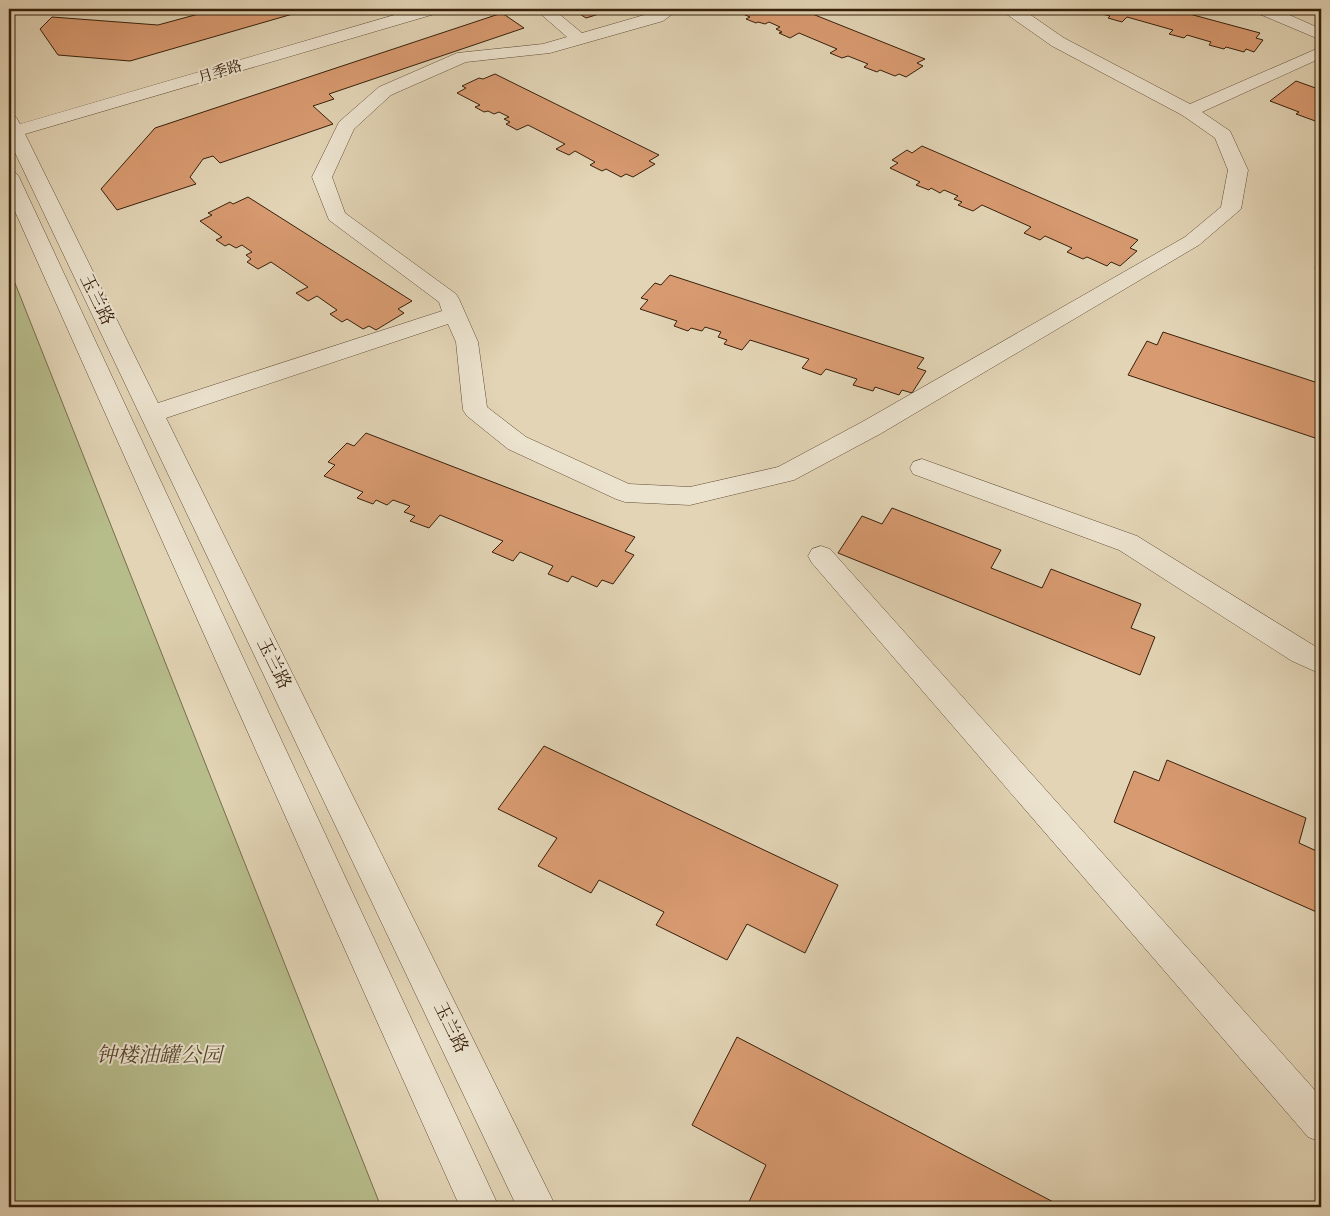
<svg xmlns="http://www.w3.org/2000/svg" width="1330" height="1216" font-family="'IM FELL English','Noto Serif SC',serif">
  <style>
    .green { fill: #b7bc8b; stroke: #776e4b }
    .building { fill: #d89a70; stroke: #37200b }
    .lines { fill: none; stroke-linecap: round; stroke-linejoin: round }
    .minor-casing { stroke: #624d36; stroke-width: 1 }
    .minor { fill: #ece3cf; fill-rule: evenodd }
    .labels { text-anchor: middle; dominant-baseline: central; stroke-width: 4; stroke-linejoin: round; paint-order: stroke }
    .far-street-label { font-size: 15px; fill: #37200b; stroke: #ece3cf }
    .street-label { font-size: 18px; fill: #37200b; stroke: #ece3cf }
    .near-park-label { font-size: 21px; font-style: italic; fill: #57472b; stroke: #ece3cf }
  </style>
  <rect width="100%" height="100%" fill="#e2d4b5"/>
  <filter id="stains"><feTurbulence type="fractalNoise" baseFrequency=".004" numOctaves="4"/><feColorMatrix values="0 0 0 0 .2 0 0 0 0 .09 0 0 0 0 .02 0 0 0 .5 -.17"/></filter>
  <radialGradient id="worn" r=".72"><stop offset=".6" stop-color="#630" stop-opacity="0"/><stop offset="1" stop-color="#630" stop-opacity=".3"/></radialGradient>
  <path class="green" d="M9 268 381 1207H9Z"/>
  <path class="building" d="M217 9H310L130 61 58 55 40 29 52 17 158 25Z
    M572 9H615L586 18Z
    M731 9H800L925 59 917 63 923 66 906 77 899 74 895 76 880 70 877 72 864 67 868 64 848 56 842 58 830 53 837 49 799 33 790 38 779 33 782 32 776 29 780 27 769 22 765 24 758 22 756 23 746 19 750 17Z
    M1093 9H1171L1260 33 1256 38 1263 40 1254 52 1246 49 1244 52 1226 47 1224 49 1209 45 1211 42 1187 35 1184 38 1169 34 1173 30 1127 17 1122 22 1108 18 1110 16 1102 14 1105 12Z
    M502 13 524 28 329 94 334 99 313 106 333 124 220 163 213 156 203 159 190 177 196 184 117 210 101 189 155 128Z
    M495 74 659 155 649 161 655 164 633 177 626 174 621 177 606 169 602 171 590 165 595 162 575 151 569 155 556 149 565 144 528 125 517 130 506 124 510 122 504 119 509 117 499 112 494 114 488 111 484 112 475 107 480 105 457 93 466 88 462 86 479 78 483 79Z
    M1296 81 1321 90V120L1318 122 1296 114 1299 112 1270 101Z
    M922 146 1138 240 1130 248 1137 251 1120 266 1111 262 1107 266 1087 257 1083 259 1067 252 1072 248 1045 236 1040 240 1024 233 1031 227 982 205 973 211 958 205 962 202 954 199 958 196 944 190 940 193 931 188 929 190 916 185 920 182 890 168 898 163 892 160 907 150 912 153Z
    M248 197 412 301 398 309 404 313 376 330 369 326 363 329 347 319 342 322 330 314 337 310 317 296 308 301 296 293 308 287 271 262 258 269 247 262 251 259 246 255 252 252 242 245 236 248 229 244 225 246 216 240 222 237 200 221 212 215 208 213 230 202 233 204Z
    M1321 253V270L1315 268Z
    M670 275 924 358 917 368 926 371 912 393 902 390 899 395 875 387 873 391 853 385 857 379 826 369 821 375 802 368 809 359 750 340 742 350 724 344 727 340 718 337 721 332 705 327 702 331 691 328 688 331 674 326 677 321 640 309 648 300 641 298 655 283 661 285Z
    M1163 332 1321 384V440L1128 375 1147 341 1157 345Z
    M366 433 635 537 625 551 634 555 613 584 602 580 597 587 572 576 568 582 548 574 553 566 520 552 513 561 492 552 503 541 440 515 429 528 410 521 415 516 404 512 410 506 393 500 387 505 376 500 373 504 357 498 363 492 324 476 335 465 328 462 347 443 354 446Z
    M892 508 1001 550 991 568 1042 588 1051 569 1141 604 1131 628 1155 637 1140 675 838 553 862 516 882 524Z
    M544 746 838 885 805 953 747 924 727 960 656 925 664 912 599 880 591 893 538 866 557 838 498 809Z
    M1167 760 1306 818 1299 843 1321 853V914L1114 822 1134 771 1159 781Z
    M737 1037 1063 1207H753L748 1204 766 1165 692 1125Z"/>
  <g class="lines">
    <g class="minor-casing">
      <path id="minor" d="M415 9H440L438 13 25 134 158 403 442 311 439 302 329 220 312 177 339 122 379 87 457 53 543 44 567 37 535 9H553L582 33 651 13 659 9H679L663 21 550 53 466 62 391 95 354 129 332 177 345 213 456 294 459 299 478 342 487 407 526 437 629 484 690 487 778 467 862 422 1185 237 1221 207 1228 170 1215 138 1182 115 1052 46 1005 13 1003 9H1022L1064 38 1190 104 1321 47V58L1202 112 1230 131 1248 170 1241 209 1199 245 880 434 794 480 690 505 625 502 616 499 508 449 467 416 463 410 456 342 448 324 166 418 556 1207H517L9 140V115L16 117 20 124Z
        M1255 9H1276L1321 29V40L1257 13Z
        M9 171 16 173 19 177 499 1207H460L9 198Z
        M922 459 1137 536 1321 650V674L1292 661 1119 550 913 474 910 468 913 462Z
        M821 546 830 549 1321 1097V1142L1308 1137 812 563 808 556 812 549Z"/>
    </g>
    <use href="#minor" class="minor"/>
  </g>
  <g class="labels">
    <g class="far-street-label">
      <text transform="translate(220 72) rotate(-17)">月季路</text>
    </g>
    <g class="street-label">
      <text transform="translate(96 300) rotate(64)">玉兰路</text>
      <text transform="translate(273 664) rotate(64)">玉兰路</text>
      <text transform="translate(450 1028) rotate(64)">玉兰路</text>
    </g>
    <g class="near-park-label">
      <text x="159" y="1056">钟楼油罐公园</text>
    </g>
  </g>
  <rect width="1330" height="1216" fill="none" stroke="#e2d4b5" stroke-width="30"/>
  <rect x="10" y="10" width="1310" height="1196" fill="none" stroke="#37200b" stroke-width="2.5"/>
  <rect x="15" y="15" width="1300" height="1186" fill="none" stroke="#37200b"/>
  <rect width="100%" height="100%" filter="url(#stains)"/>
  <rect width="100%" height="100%" fill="url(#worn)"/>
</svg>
